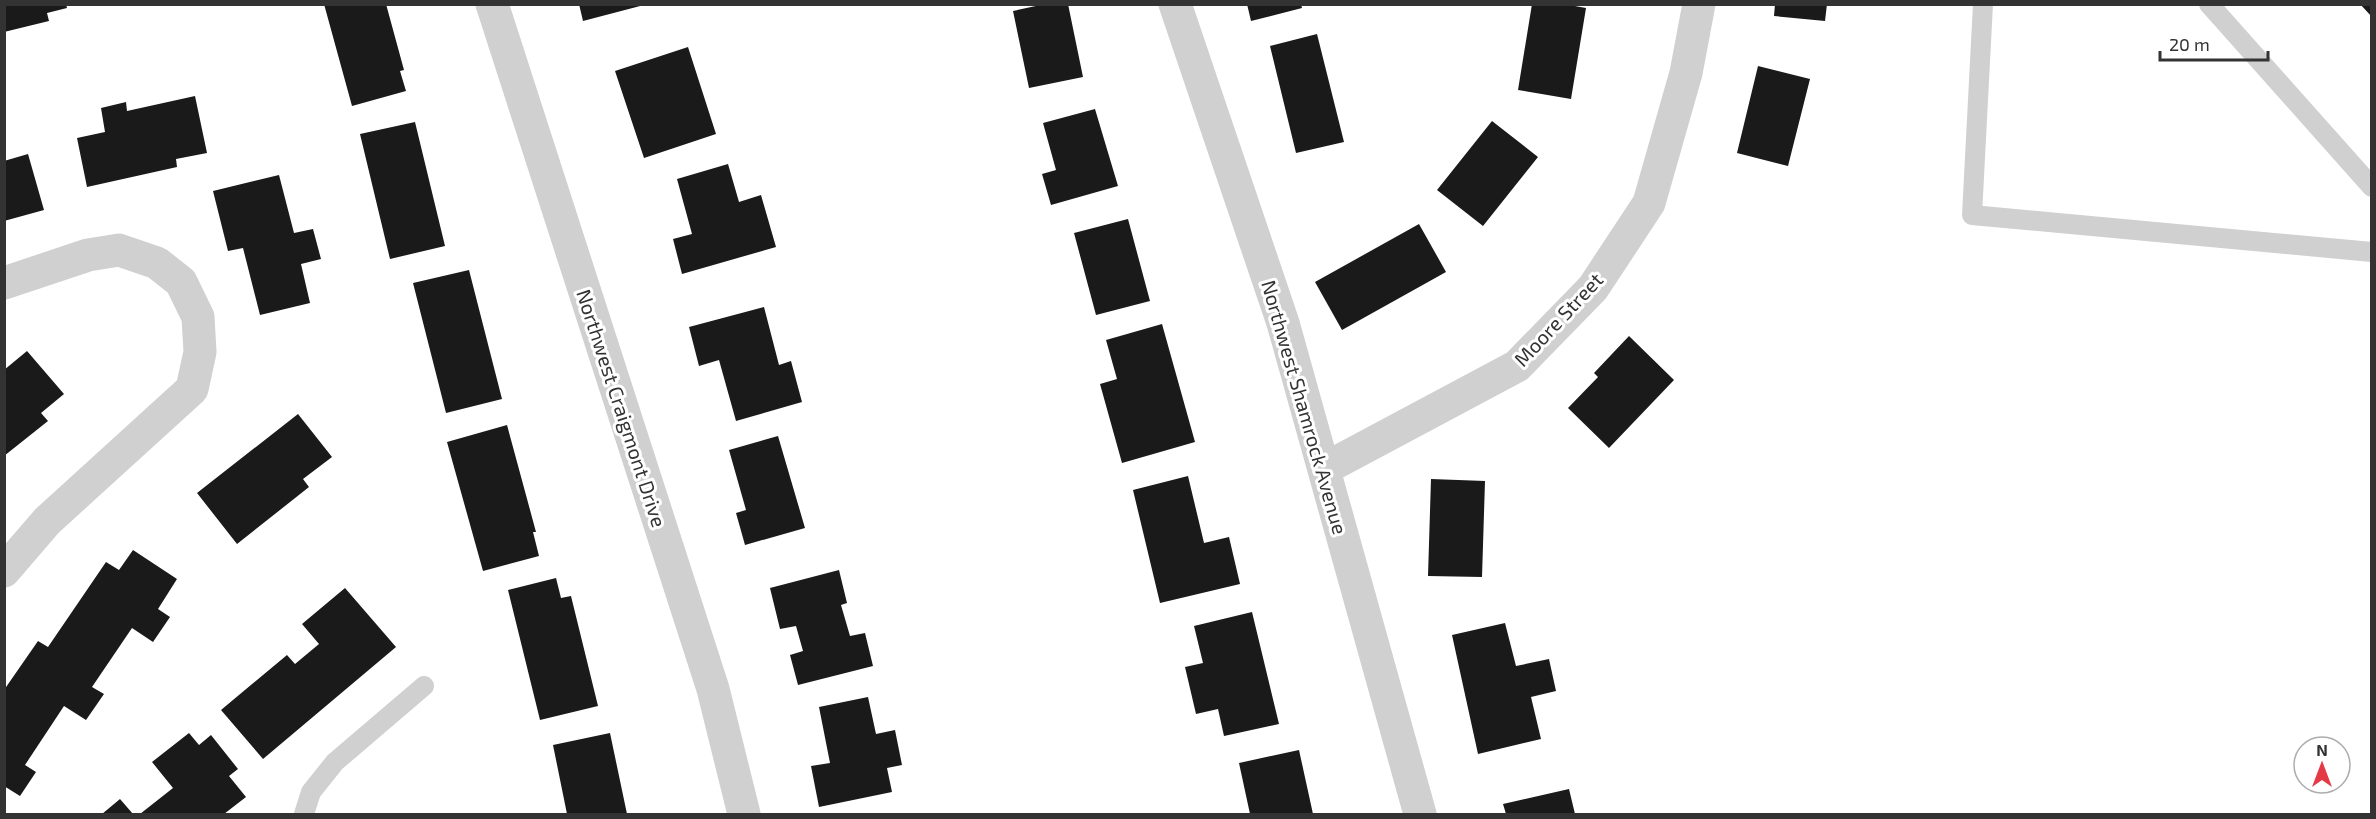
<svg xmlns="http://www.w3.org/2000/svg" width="2376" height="819" font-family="'Exo 2',sans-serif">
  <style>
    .building { fill: #1a1a1a }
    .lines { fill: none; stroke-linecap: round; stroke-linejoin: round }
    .lane { stroke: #d0d0d0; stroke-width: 20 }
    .street { stroke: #d0d0d0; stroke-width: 33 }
    .labels { text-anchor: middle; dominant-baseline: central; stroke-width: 6; stroke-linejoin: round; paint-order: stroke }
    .street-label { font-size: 20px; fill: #333; stroke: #fff }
  </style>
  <rect width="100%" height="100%" fill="#fff"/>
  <path class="building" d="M4 4H66L67 8 47 13 49 21 4 32Z
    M324 4H386L404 70 400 71 406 91 352 106Z
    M579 4H644V5L583 21Z
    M1045 4H1068L1083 77 1029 88 1013 11Z
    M1247 4H1301L1302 8 1251 21Z
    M1532 4H1564L1586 8 1571 99 1518 90Z
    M1775 4H1827L1825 21 1774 16Z
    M2360 4H2372V17Z
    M1317 34 1344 142 1296 153 1270 46Z
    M688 47 716 134 644 158 615 71Z
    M1758 66 1810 79 1788 166 1737 153Z
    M195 96 207 153 176 159 177 167 87 187 77 138 105 132 101 108 126 102 127 111Z
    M1095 109 1118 186 1051 205 1042 174 1056 170 1043 123Z
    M1492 121 1538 157 1483 226 1437 190Z
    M415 122 445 246 390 259 360 134Z
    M28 154 44 210 4 221V161Z
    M728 164 739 202 761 195 776 247 682 274 673 239 692 234 677 179Z
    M279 175 294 233 313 229 321 259 301 264 310 303 260 315 243 248 228 251 213 191Z
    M1128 219 1150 301 1096 315 1074 233Z
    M1419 224 1446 272 1342 330 1315 282Z
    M469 270 502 399 446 413 413 283Z
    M764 307 779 365 791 361 802 402 736 421 719 360 699 366 689 327Z
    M1162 324 1195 442 1122 463 1100 384 1117 379 1106 340Z
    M1629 336 1674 380 1609 448 1568 408 1598 377 1594 373Z
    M27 351 64 394 41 413 48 421 4 456V370Z
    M298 414 332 457 303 479 309 487 237 544 197 493Z
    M507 425 536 532H533L539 556 483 571 447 442Z
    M778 436 805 528 745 545 736 513 746 510 729 450Z
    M1188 476 1204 543 1229 537 1240 584 1160 603 1133 490Z
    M1431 479 1485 481 1482 577 1428 576Z
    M133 550 177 579 158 609 170 617 153 642 132 628 92 687 104 694 86 720 64 706 25 765 36 772 20 796 4 786V690L38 641 48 647 106 562 119 570Z
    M839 570 847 603 841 605 850 636 865 633 873 666 798 685 790 655 803 651 796 626 780 629 770 588Z
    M556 578 561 598 571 596 598 706 540 720 508 590Z
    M345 588 396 647 263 759 221 710 287 655 295 664 319 644 302 624Z
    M1252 612 1279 724 1224 736 1218 709 1196 714 1185 667 1203 663 1194 626Z
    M1505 623 1516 666 1549 659 1556 691 1531 697 1541 739 1478 754 1452 635Z
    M868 697 876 734 895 730 902 765 887 768 892 792 819 807 811 766 830 763 819 707Z
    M189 733 199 745 211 735 238 769 229 776 246 797 224 814H140L173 788 152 762Z
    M610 733 627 814H567L553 745Z
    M1299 750 1313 814H1250L1239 763Z
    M1569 789 1575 814H1506L1503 804Z
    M120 799 133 814H102Z"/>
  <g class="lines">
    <path class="lane" d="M1983 4 1972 215 2372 252
      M2209 4 2372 187
      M304 814 311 792 335 762 424 686"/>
    <path class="street" d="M492 4 713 689 744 814
      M1175 4 1283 323 1420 814
      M4 283 88 255 119 250 157 263 181 282 198 317 200 352 192 389 47 521 4 571
      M1324 469 1517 366 1593 288 1649 203 1686 73 1699 4"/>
  </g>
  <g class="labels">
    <g class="street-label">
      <text transform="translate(1558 319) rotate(-47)">Moore Street</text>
      <text transform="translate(1305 407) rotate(74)">Northwest Shamrock Avenue</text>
      <text transform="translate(622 408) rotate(72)">Northwest Craigmont Drive</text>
    </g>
  </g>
  <rect width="2376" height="819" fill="none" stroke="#333333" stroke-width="12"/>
  <g transform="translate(2322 765)"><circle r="28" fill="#ffffff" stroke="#adadad" stroke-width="1.5"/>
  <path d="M0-4.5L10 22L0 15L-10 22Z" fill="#e63946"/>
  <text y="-9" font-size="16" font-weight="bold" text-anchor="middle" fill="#333333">N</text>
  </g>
  <path d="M2160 51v9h108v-9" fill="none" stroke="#333333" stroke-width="3"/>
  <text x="2169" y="51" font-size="18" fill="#333333" stroke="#ffffff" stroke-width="4.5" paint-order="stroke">20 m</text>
</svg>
